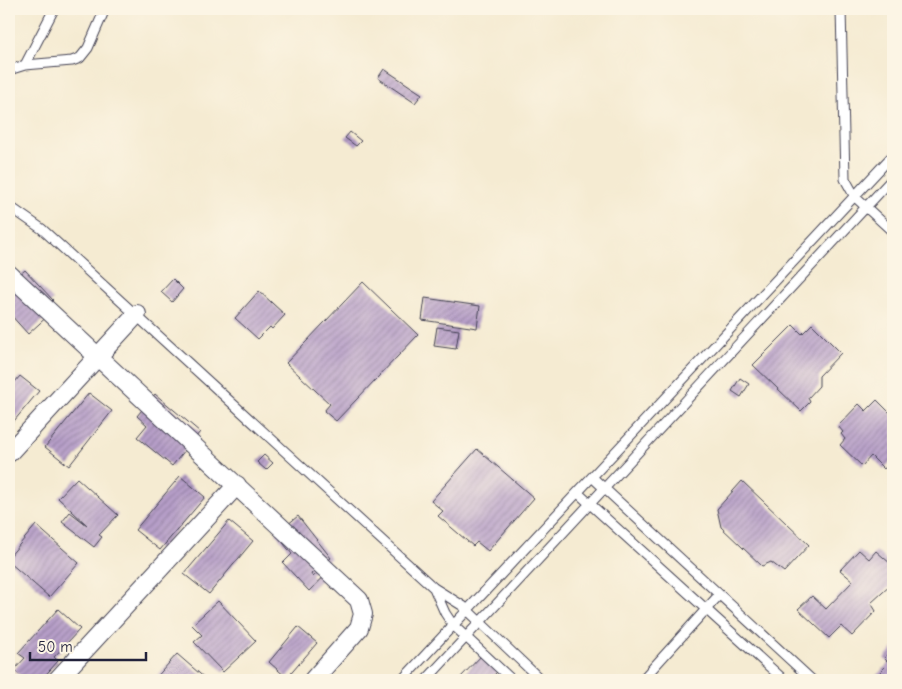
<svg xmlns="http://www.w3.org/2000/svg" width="902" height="689" font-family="'Comic Neue',sans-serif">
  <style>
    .building { fill: url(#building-hatch) }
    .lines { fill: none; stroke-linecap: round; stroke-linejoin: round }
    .lane-casing { stroke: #424052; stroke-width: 11 }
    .street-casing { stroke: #424052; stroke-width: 20 }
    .lane { stroke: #fff; stroke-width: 9 }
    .street { stroke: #fff; stroke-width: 18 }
  </style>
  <defs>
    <pattern id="building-hatch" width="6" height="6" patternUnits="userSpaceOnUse" patternTransform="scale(1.25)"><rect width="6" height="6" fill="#b69ec8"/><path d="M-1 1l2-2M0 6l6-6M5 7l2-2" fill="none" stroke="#9480a4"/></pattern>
  </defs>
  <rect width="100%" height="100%" fill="#fcf5e5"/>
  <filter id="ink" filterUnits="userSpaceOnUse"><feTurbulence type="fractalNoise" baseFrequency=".02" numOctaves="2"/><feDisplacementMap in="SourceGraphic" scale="10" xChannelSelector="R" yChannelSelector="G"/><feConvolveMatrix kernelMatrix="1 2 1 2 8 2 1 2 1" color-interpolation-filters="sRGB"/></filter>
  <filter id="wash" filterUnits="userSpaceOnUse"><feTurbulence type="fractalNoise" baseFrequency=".0096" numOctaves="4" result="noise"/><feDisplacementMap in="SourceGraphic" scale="20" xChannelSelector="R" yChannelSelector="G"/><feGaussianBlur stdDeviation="1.12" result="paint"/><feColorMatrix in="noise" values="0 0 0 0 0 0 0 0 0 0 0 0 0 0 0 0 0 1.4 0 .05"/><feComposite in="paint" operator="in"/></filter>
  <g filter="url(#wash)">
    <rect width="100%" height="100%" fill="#f5ebd2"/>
    <g id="blocks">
      <path class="building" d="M384 69 422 94 415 103 378 78Z
        M350 132 361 141 356 146 345 138Z
        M25 270 53 300 46 307 51 313 28 334 9 313V284Z
        M173 279 183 289 172 302 161 292Z
        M363 282 418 335 336 421 324 411 330 404 286 363Z
        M259 291 285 315 272 329 270 327 258 339 235 318Z
        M425 298 480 306 477 328 422 320Z
        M812 324 841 353 819 376V386L808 398 810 402 801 411 753 365 793 325 802 334Z
        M437 327 459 330 456 349 434 346Z
        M20 376 39 391 9 427V389Z
        M740 378 749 384 741 397 732 391Z
        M89 393 112 411 69 466 45 447Z
        M155 394 200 432 172 466 137 437 147 425 137 416Z
        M877 400 893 416V459L884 469 871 456 862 466 840 445 845 439 841 434 843 432 838 426 859 404 866 411Z
        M477 449 534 498 488 551 477 542 473 546 438 516 443 511 431 501Z
        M264 455 273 463 266 470 257 462Z
        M180 476 205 497 160 550 135 530Z
        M77 478 118 515 99 535 102 537 94 547 62 522 70 512 87 525 58 498Z
        M742 481 809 545 784 572 771 562 762 566 721 527 717 509Z
        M298 516 331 558 311 574 313 577 325 566 330 571 309 591 283 563 292 554 276 534Z
        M229 521 253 541 209 594 184 574Z
        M36 525 79 563 49 597 9 562V557Z
        M859 550 869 559 876 551 891 564 893 583 871 603 876 611 852 636 841 626 829 638 798 609 812 596 826 609 853 581 840 570Z
        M218 601 256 641 223 672 194 642 202 635 192 625Z
        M58 609 80 629 54 657 58 661 41 680H26L14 670 25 658 18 653Z
        M298 627 317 643 287 678 269 662Z
        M893 648V680H872L889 663 884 658Z
        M485 652 501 668 489 680H458Z
        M177 654 207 680H154Z"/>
    </g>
  </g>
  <g filter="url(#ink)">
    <use href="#blocks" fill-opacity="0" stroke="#424052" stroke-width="1"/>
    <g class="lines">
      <g class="lane-casing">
        <path id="lane" d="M841 9 845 179 855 197 893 232
          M25 65 54 9
          M9 70 25 65 72 61 80 58 88 48 105 9
          M9 206 42 229 434 588 463 606 541 680
          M592 477 812 680
          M578 493 784 680
          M434 588 445 613 453 625 512 680
          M402 680 893 155
          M426 680 893 178
          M642 680 719 595"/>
      </g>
      <g class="street-casing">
        <path id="street" d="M9 274 359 600 363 614 359 628 313 680
          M9 453 137 314
          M57 680 237 485"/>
      </g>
      <use href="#lane" class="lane"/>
      <use href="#street" class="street"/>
    </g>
  </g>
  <rect width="902" height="689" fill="none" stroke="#fcf5e5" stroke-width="30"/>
  <path d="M30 652v8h116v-8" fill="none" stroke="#22223b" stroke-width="2.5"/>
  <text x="38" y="652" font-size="15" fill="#22223b" stroke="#fcf5e5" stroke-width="4" paint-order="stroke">50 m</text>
</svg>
